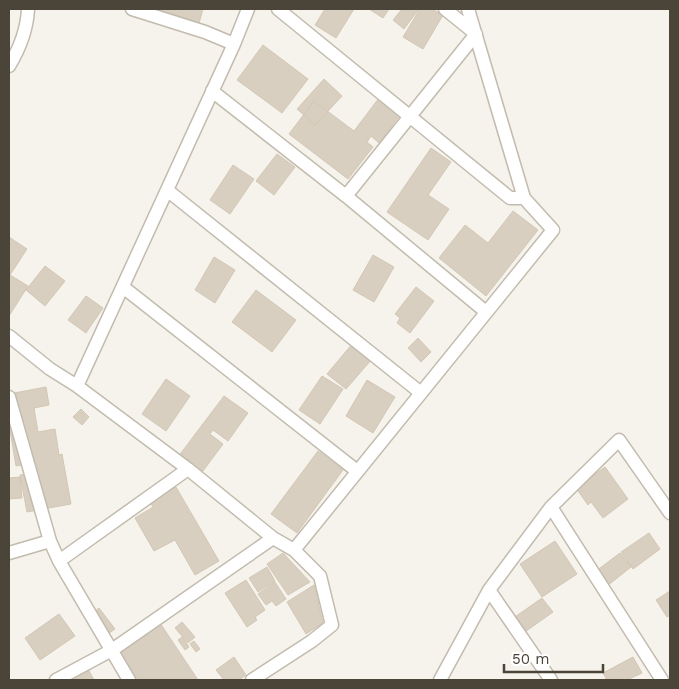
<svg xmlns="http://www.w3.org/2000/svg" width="679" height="689" font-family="'Work Sans',sans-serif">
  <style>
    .building { fill: #d8cfc1; stroke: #d3c7b4 }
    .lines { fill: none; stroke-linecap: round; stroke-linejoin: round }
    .minor-casing { stroke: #c2bbae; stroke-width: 15 }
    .minor { stroke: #fff; stroke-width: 12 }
  </style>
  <rect width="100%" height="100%" fill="#f6f3ec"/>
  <path class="building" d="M152 9H203L196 34Z
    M325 9H354L336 38 315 25Z
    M369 9H389L383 18Z
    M402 9 408 11 411 9H419L404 29 393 20Z
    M420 9H432L443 15 423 49 403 37Z
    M263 45 308 79 282 113 237 80Z
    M324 79 342 96 315 125 297 109Z
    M379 98 400 115 379 143 371 136 367 142 373 147 348 179 289 134 314 101 354 131Z
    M431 148 451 162 428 195 449 209 428 240 387 212Z
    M277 154 295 167 274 195 256 181Z
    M233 165 254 179 230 214 210 200Z
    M513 211 538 230 486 296 439 258 465 225 488 243Z
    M9 237 27 249 10 275 28 286 9 316Z
    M373 255 394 267 374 302 353 290Z
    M214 257 235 270 215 303 195 290Z
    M45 266 65 281 45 306 26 290Z
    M416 287 434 301 410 333 397 323 400 318 395 314Z
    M256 290 296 320 272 352 232 322Z
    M86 296 103 308 86 333 68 320Z
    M418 338 431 352 421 362 408 348Z
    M353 343 372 359 346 389 327 374Z
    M322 376 343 389 320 424 299 410Z
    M166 379 190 396 166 431 142 414Z
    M367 380 395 397 373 433 346 416Z
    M46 387 49 405 34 408 38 432 55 429 59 455 62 454 71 504 27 512 20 475 28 474 26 464 16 466 9 424V394Z
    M224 396 248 413 228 441 213 430 210 434 223 444 200 475 178 457Z
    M81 409 89 417 82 425 73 417Z
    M318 451 343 470 297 533 271 514Z
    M605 467 628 499 603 518 591 502 588 505 576 488Z
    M20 477 22 498 9 499V478Z
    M176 487 219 561 195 575 175 540 154 551 135 518 153 507 150 502Z
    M649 533 660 549 633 569 621 552Z
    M555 541 577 574 542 597 520 564Z
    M283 553 310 582 288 595 267 564Z
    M620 553 631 567 607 586 596 571Z
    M267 567 275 581 258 592 249 578Z
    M246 580 265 610 255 617 257 620 247 627 225 593Z
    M275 582 286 599 276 606 272 601 266 605 258 594Z
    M314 585 323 623 306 634 287 602Z
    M670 591V615L667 617 656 600Z
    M542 598 553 612 522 634 512 619Z
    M99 608 115 629 101 639 86 618Z
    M59 614 75 636 40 660 25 638Z
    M182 622 195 637 188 643 175 628Z
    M160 623 198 680H136L117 651Z
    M182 637 189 647 185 650 178 640Z
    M194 641 200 649 196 652 190 644Z
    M234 657 246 675 239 680H224L216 670Z
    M633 657 642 673 627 680H607L603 673Z
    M88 669 94 680H71Z"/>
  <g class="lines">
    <g class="minor-casing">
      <path id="minor" d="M132 9 205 32 234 44 248 9
        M278 9 510 198H524
        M9 66C20 48 27 30 28 9
        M212 91 346 196 486 312
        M167 190 421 393
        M346 196 476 34 445 9
        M123 287 357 471
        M9 336 50 369 77 386 188 469
        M77 386 234 44
        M9 397 50 541 59 561
        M551 507 662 680
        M294 550 553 230 524 198 468 9
        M9 553 50 541
        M489 590 551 680
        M56 680 112 650 273 538
        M129 680 59 561 188 469 273 538 294 550 320 576 332 625 312 641 252 680
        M440 680 489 590 551 507 619 440 670 513"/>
    </g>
    <use href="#minor" class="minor"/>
  </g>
  <rect width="679" height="689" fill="none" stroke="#4b4439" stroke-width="20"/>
  <path d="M504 664v8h99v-8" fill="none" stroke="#4b4439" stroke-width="2.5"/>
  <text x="512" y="664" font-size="15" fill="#4b4439" stroke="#ffffff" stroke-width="4" paint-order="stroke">50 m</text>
</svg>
